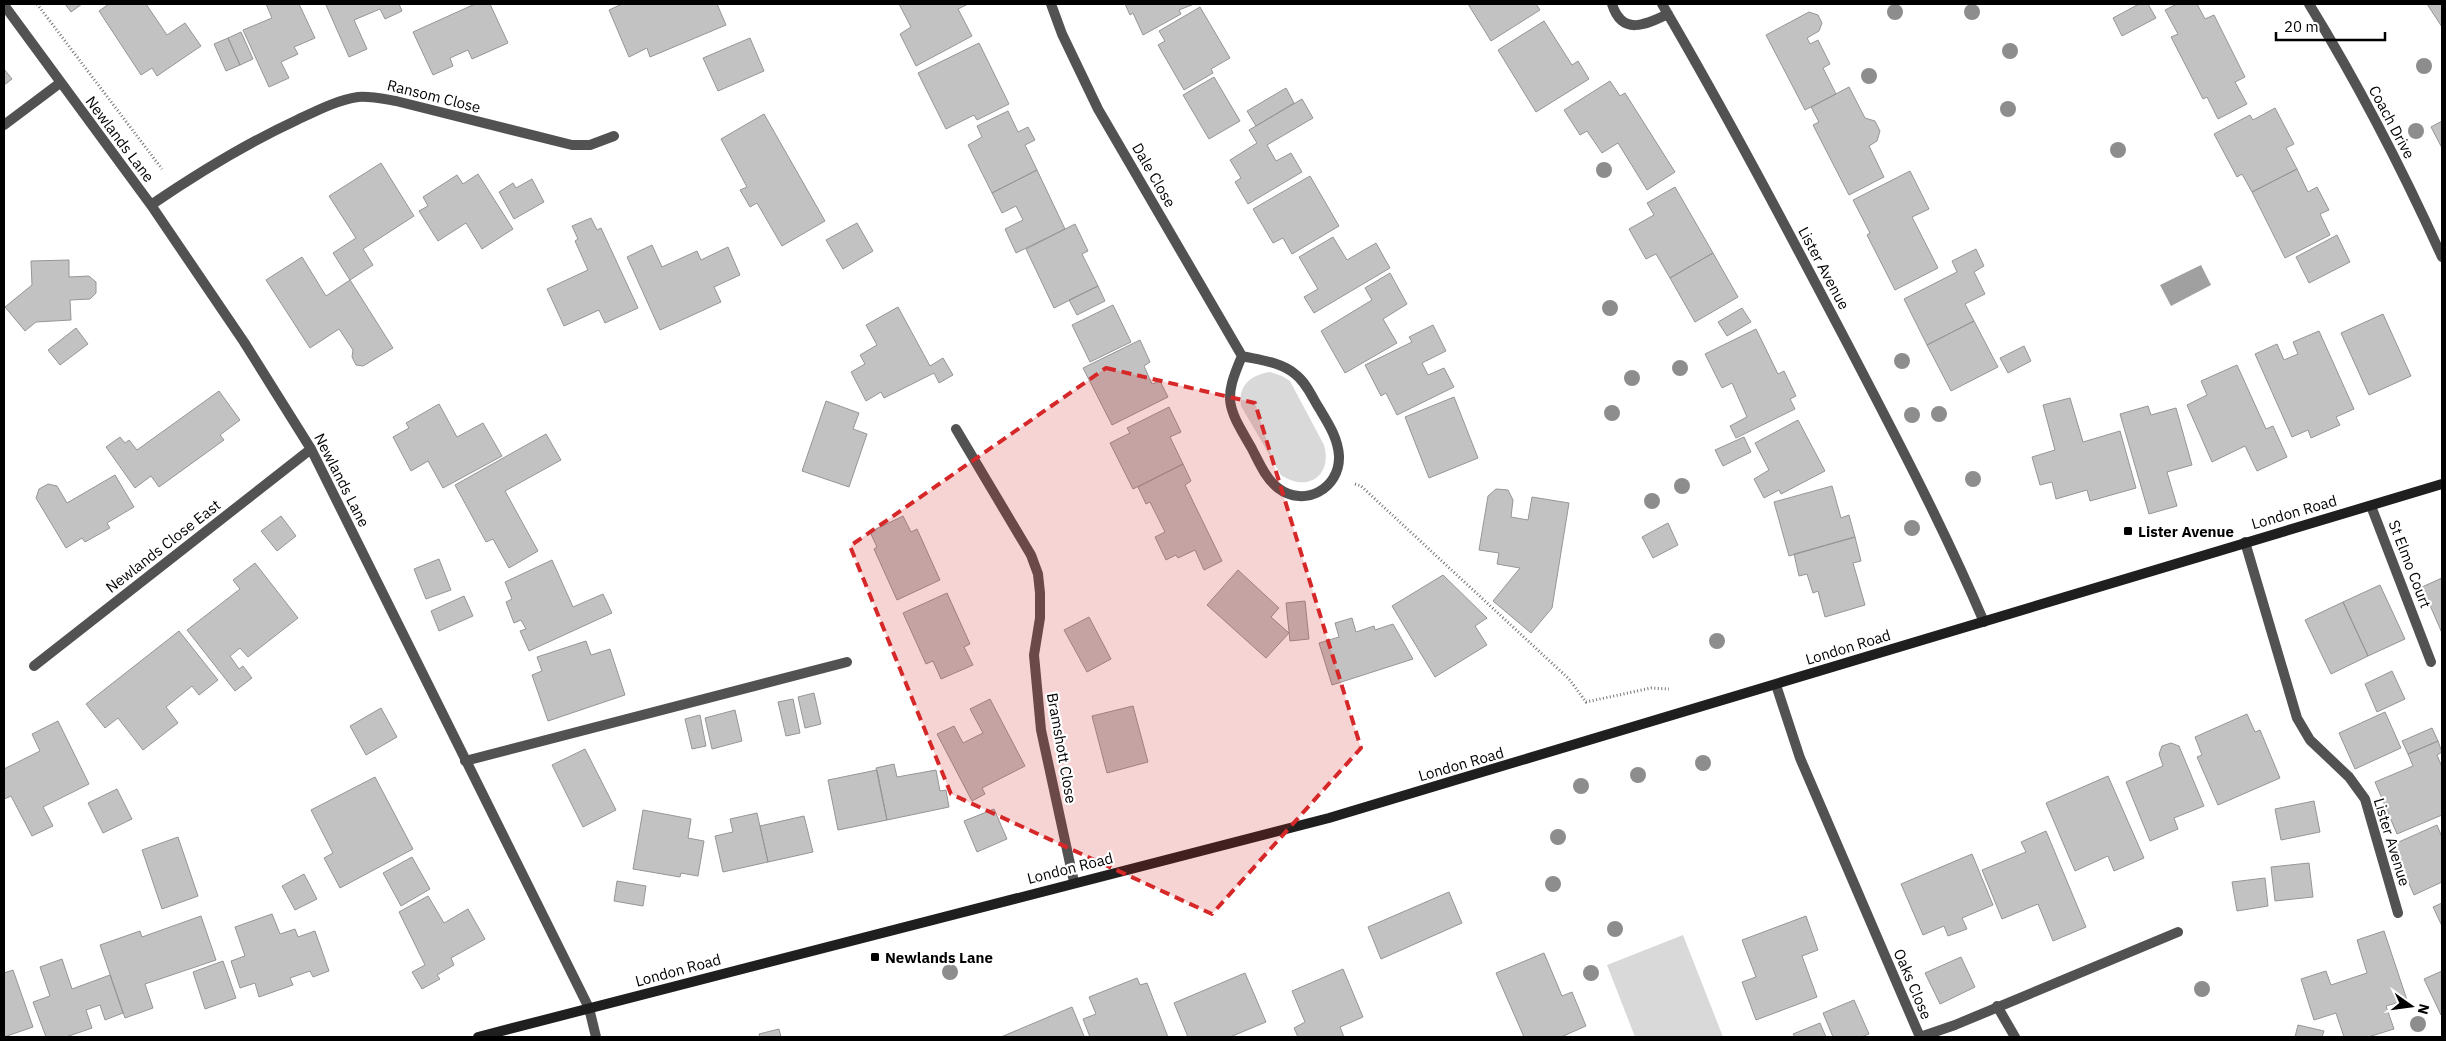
<svg xmlns="http://www.w3.org/2000/svg" width="2446" height="1041" font-family="'IBM Plex Sans',sans-serif">
  <style>
    .green { fill: #d9d9d9 }
    .water { fill: #a0a0a0 }
    .building { fill: #c2c2c2; stroke: #969696 }
    .lines { fill: none; stroke-linecap: round; stroke-linejoin: round }
    .path { stroke: #747474; stroke-width: 3; stroke-dasharray: 1 2.5; stroke-linecap: butt }
    .lane { stroke: #525252; stroke-width: 10 }
    .street { stroke: #525252; stroke-width: 10 }
    .secondary { stroke: #1f1f1f; stroke-width: 10 }
    .tree { fill: #8d8d8d }
    .marked { fill: #d62828; fill-opacity: 0.2; stroke: #d62828; stroke-width: 4; stroke-dasharray: 10 6; stroke-linejoin: round }
    .poi-dot { fill: #000; stroke: #fff; stroke-width: 2 }
    .labels { text-anchor: middle; dominant-baseline: central; stroke-width: 4.5; stroke-linejoin: round; paint-order: stroke }
    .street-label { font-size: 15px; fill: #000; stroke: #fff }
    .poi-label { font-size: 15px; font-weight: bold; fill: #000; stroke: #fff; text-anchor: start }
  </style>
  <rect width="100%" height="100%" fill="#fff"/>
  <path class="green" d="M1270 372 1282 376 1290 381 1324 445C1333 476 1307 493 1281 475L1241 406C1238 386 1250 375 1270 372Z
    M1683 935 1723 1037H1635L1607 965Z"/>
  <path class="water" d="M2201 265 2211 285 2171 306 2160 285Z"/>
  <path class="building" d="M65 4H82L71 12Z
    M109 4H146L167 35 185 23 201 46 157 76 152 68 141 75 99 11Z
    M266 4H299L315 38 294 47 298 54 281 62 289 78 269 87 243 30 272 18Z
    M329 4H399L402 11 385 19 380 9 354 20 367 49 349 57 326 5Z
    M475 4H490L508 43 472 59 468 50 450 58 453 66 433 75 413 32Z
    M622 4H717L726 25 650 57 647 48 629 57 609 10Z
    M899 4H968L958 9 972 36 916 66 900 34 911 27Z
    M1125 4H1194L1179 10 1181 14 1143 35 1133 13 1130 15Z
    M1468 4H1536L1540 10 1491 41Z
    M2139 4H2148L2156 18 2122 36 2113 18Z
    M2177 4H2197L2205 19 2214 15 2245 77 2235 82 2247 104 2218 119 2207 97 2203 99 2171 37 2178 34 2165 10Z
    M2427 4H2442V27Z
    M1200 7 1230 58 1211 69 1213 73 1184 90 1158 45 1165 41 1159 31Z
    M1809 12 1818 15 1822 23 1819 31 1807 38 1810 44 1818 40 1830 64 1823 68 1836 94 1805 110 1766 35Z
    M1544 21 1572 65 1578 61 1589 79 1536 112 1498 50Z
    M241 32 253 59 240 65 228 38Z
    M228 38 240 65 226 71 214 44Z
    M750 38 764 71 718 91 703 58Z
    M979 43 1009 104 977 120 974 115 946 129 918 73Z
    M4 69 12 79 4 85Z
    M1214 77 1240 121 1209 139 1183 95Z
    M1610 81 1620 96 1625 93 1675 172 1647 190 1618 143 1602 153 1587 131 1580 135 1564 110Z
    M1849 87 1865 118 1875 121 1880 131 1877 141 1869 146 1884 177 1849 195 1813 125 1819 122 1811 107Z
    M1286 88 1294 103 1256 126 1247 111Z
    M1302 99 1313 118 1267 145 1276 161 1291 153 1302 172 1248 204 1235 182 1241 178 1230 160 1257 143 1249 130Z
    M2275 108 2294 144 2286 148 2297 169 2252 192 2242 174 2237 177 2214 134 2250 115 2253 120Z
    M1008 111 1018 132 1028 127 1035 140 1025 145 1037 170 992 193 968 145 982 137 977 126Z
    M764 114 825 221 782 246 757 203 750 207 740 190 747 187 721 139Z
    M2442 121V148L2431 127Z
    M381 163 414 216 363 249 373 265 350 280 333 253 356 238 329 196Z
    M2297 169 2308 192 2317 187 2329 210 2320 214 2330 235 2285 258 2252 192Z
    M1037 170 1065 229 1016 253 1005 229 1023 220 1016 206 1002 213 992 193Z
    M1910 171 1929 209 1912 217 1938 268 1895 290 1867 235 1870 233 1853 200Z
    M478 174 513 229 482 249 466 223 438 241 419 211 428 206 423 197 457 175 463 184Z
    M1310 176 1339 226 1292 254 1283 238 1273 243 1253 209Z
    M532 179 544 202 514 219 499 192 513 183 516 188Z
    M1675 187 1713 253 1670 278 1656 254 1646 259 1629 229 1654 215 1647 203Z
    M591 218 597 230 601 228 638 308 605 323 599 310 564 326 547 289 588 270 575 241 578 239 572 226Z
    M857 223 873 251 843 269 826 240Z
    M1075 224 1088 251 1082 254 1098 286 1054 308 1026 249Z
    M2337 235 2350 262 2309 283 2296 257Z
    M1333 237 1347 260 1376 243 1390 268 1314 313 1304 297 1318 289 1299 257Z
    M652 245 662 267 697 251 701 260 728 247 740 275 714 287 721 302 660 330 627 257Z
    M1976 249 1984 266 1974 272 1985 294 1965 304 1974 321 1927 345 1904 299 1957 272 1952 261Z
    M1713 253 1738 297 1695 322 1670 278Z
    M302 257 326 296 350 280 393 348 363 366 356 365 352 357 353 350 339 329 310 348 266 280Z
    M69 260V277L89 276 96 282V293L90 299 70 300 71 320 36 322 25 331 5 307 32 285 31 261Z
    M1390 273 1407 304 1383 319 1397 343 1345 373 1321 331 1372 300 1365 288Z
    M1098 286 1105 301 1077 315 1069 300Z
    M1113 305 1131 342 1090 362 1072 325Z
    M898 307 930 366 943 358 953 375 939 383 934 373 884 398 881 392 866 401 851 372 865 364 860 355 877 345 866 325Z
    M1742 308 1751 322 1727 336 1718 322Z
    M2383 314 2411 376 2369 395 2341 333Z
    M1974 321 1998 367 1951 391 1927 345Z
    M1433 325 1446 351 1422 363 1428 375 1444 368 1454 387 1397 415 1386 393 1381 396 1365 365 1412 342 1409 337Z
    M76 328 88 344 60 365 48 350Z
    M1756 329 1778 374 1784 371 1796 396 1790 399 1795 409 1736 438 1730 426 1747 417 1732 383 1722 388 1705 354Z
    M2319 331 2354 409 2336 417 2340 425 2311 438 2308 430 2292 437 2255 354 2277 344 2284 360 2298 354 2293 342Z
    M1140 340 1150 362 1144 366 1152 384 1160 381 1168 397 1112 425 1083 368Z
    M2024 346 2031 361 2008 373 2000 358Z
    M2237 365 2266 429 2273 426 2287 457 2257 471 2245 446 2212 462 2187 405 2207 395 2201 381Z
    M219 391 240 420 220 435 224 440 159 487 151 476 135 488 106 447 120 437 125 443 129 440 137 450Z
    M1454 397 1478 458 1429 478 1405 417Z
    M2070 398 2083 442 2120 431 2136 488 2090 501 2087 490 2056 499 2052 482 2040 485 2032 457 2055 450 2043 405Z
    M826 401 859 413 853 429 867 434 849 487 802 471Z
    M439 404 457 437 483 423 502 456 443 488 428 461 411 471 393 437 409 428 406 423Z
    M2148 406 2151 415 2176 408 2192 465 2167 472 2177 506 2149 514 2120 414Z
    M1169 407 1181 432 1170 437 1183 464 1133 489 1110 443 1130 433 1127 428Z
    M1798 420 1825 471 1781 494 1779 490 1764 498 1754 479 1769 470 1755 443Z
    M546 434 561 460 505 491 538 551 509 568 493 539 486 542 455 485Z
    M1744 437 1751 452 1723 466 1715 450Z
    M1183 464 1191 481 1185 485 1222 561 1204 570 1195 550 1178 558 1176 555 1166 560 1155 537 1165 532 1150 502 1146 504 1138 487Z
    M115 475 134 507 107 523 110 528 85 542 82 538 66 548 36 498 39 489 48 484 57 486 67 503Z
    M1832 486 1841 518 1849 515 1855 537 1789 556 1774 502Z
    M1496 489 1508 490 1513 500 1511 517 1528 520 1532 497 1569 503 1552 608 1531 633 1493 601 1520 568 1497 564 1499 553 1479 550 1488 496Z
    M281 516 296 536 277 551 261 531Z
    M903 516 911 532 917 529 940 580 897 600 874 549 877 547 870 532Z
    M1668 523 1678 545 1653 558 1642 537Z
    M1855 537 1861 561 1853 563 1865 605 1825 617 1818 591 1813 593 1807 574 1799 576 1794 554Z
    M439 559 451 590 426 599 414 569Z
    M552 560 573 607 603 594 612 613 529 651 520 631 526 629 521 620 514 623 506 602 512 599 505 582Z
    M255 563 298 618 248 657 240 648 230 656 239 669 243 666 252 678 235 691 187 630 240 589 233 580Z
    M1238 570 1279 608 1271 617 1289 633 1266 658 1207 605Z
    M1443 575 1487 618 1475 626 1487 645 1435 677 1392 606Z
    M2442 578V633L2422 587Z
    M2380 585 2405 639 2368 656 2343 602Z
    M947 593 970 644 964 647 973 665 941 679 933 661 926 664 903 613Z
    M464 596 473 616 439 631 431 611Z
    M1305 601 1309 639 1290 641 1286 603Z
    M2343 602 2368 656 2331 674 2305 620Z
    M1089 617 1111 659 1087 672 1064 630Z
    M1352 618 1356 632 1374 626 1375 630 1393 624 1413 659 1332 685 1319 643 1339 637 1335 623Z
    M179 631 218 680 199 695 192 686 166 707 178 723 143 750 118 718 105 728 86 704Z
    M586 641 591 655 610 649 625 695 548 721 532 675 542 671 537 657Z
    M2392 671 2405 699 2377 712 2365 684Z
    M814 693 821 724 805 728 798 697Z
    M793 699 800 733 786 736 778 702Z
    M990 699 1025 766 982 788 985 794 972 801 937 734 954 726 963 743 983 733 970 709Z
    M1133 706 1148 762 1107 773 1092 716Z
    M381 708 397 737 366 755 350 726Z
    M735 710 742 741 712 749 705 718Z
    M2385 712 2401 748 2355 769 2339 733Z
    M2247 714 2255 732 2260 730 2280 778 2218 805 2197 757 2202 755 2195 737Z
    M700 715 706 746 692 749 685 719Z
    M58 721 89 784 43 807 53 826 32 836 11 796 4 799V769L40 751 32 734Z
    M2432 728 2438 741 2408 754 2402 741Z
    M2438 741 2442 752 2437 755 2442 767V815L2397 834 2375 782 2413 766 2408 754Z
    M2171 743 2179 746 2204 806 2174 818 2178 829 2150 841 2126 782 2163 766 2159 754 2162 746Z
    M585 749 616 810 583 827 552 765Z
    M894 764 897 777 936 770 940 791 946 790 949 807 887 820 876 768Z
    M877 770 887 820 838 830 828 780Z
    M2108 776 2144 858 2114 871 2108 856 2075 871 2046 803Z
    M375 777 413 849 340 888 324 858 333 853 311 810Z
    M117 789 132 819 103 833 88 803Z
    M2314 801 2320 832 2281 840 2275 809Z
    M994 809 1007 839 977 852 964 821Z
    M643 810 691 819 688 838 704 841 698 876 681 873 680 877 633 869Z
    M757 813 768 862 723 872 715 836 733 832 730 819Z
    M804 816 813 852 768 862 760 826Z
    M2437 825 2442 837V882L2414 895 2392 845Z
    M2046 831 2086 927 2053 941 2038 904 2002 919 1982 870 2026 852 2021 842Z
    M178 837 198 896 162 909 142 850Z
    M1972 854 1993 905 1962 918 1967 929 1948 936 1944 926 1923 935 1901 884Z
    M412 857 430 889 401 906 383 873Z
    M2309 863 2313 897 2275 901 2271 867Z
    M304 874 317 899 295 910 282 886Z
    M2265 878 2268 906 2237 911 2232 882Z
    M617 881 646 886 643 906 614 901Z
    M1449 892 1462 923 1381 959 1368 927Z
    M428 896 444 923 468 909 485 939 451 958 454 965 437 975 440 979 422 989 412 972 425 965 399 912Z
    M2442 903V926L2433 907Z
    M272 914 280 934 295 929 298 937 315 931 329 971 313 977 310 971 290 978 293 985 259 997 255 983 240 988 231 961 245 956 235 927Z
    M201 916 216 960 145 984 153 1008 125 1018 100 945 140 931 142 937Z
    M1806 916 1818 950 1802 956 1817 997 1756 1020 1742 982 1756 977 1742 940Z
    M2384 931 2407 1000 2386 1006 2394 1029 2368 1037H2344L2336 1013 2314 1020 2301 979 2326 971 2331 985 2367 973 2357 940Z
    M1544 953 1562 996 1572 992 1586 1026 1561 1037H1524L1496 973Z
    M1961 957 1975 987 1940 1004 1925 973Z
    M62 959 72 989 110 975 123 1013 105 1020 100 1005 86 1010 92 1028 66 1037H46L33 1002 50 996 40 967Z
    M223 961 236 998 205 1009 193 972Z
    M1343 969 1363 1017 1340 1027 1344 1037H1298L1294 1028 1305 1022 1292 991Z
    M13 970 33 1027 4 1037V973Z
    M2442 971V1014L2441 1015 2424 979Z
    M1245 973 1266 1022 1230 1037H1188L1174 1003Z
    M1137 978 1140 985 1147 983 1168 1037H1090L1083 1019 1096 1014 1089 997Z
    M1854 1000 1869 1034 1861 1037H1833L1823 1013Z
    M1072 1007 1084 1036 1082 1037H1001Z
    M1820 1023 1826 1037H1795L1793 1034Z
    M2298 1025 2324 1031 2322 1037H2295Z
    M779 1029 781 1037H760L759 1034Z"/>
  <g class="lines">
    <path class="path" d="M37 4 162 169
      M1355 484 1361 486 1569 679 1586 702 1651 688 1669 689"/>
    <path class="lane" d="M2371 506 2431 662
      M2245 542 2297 718 2310 740 2349 777 2365 799 2398 913
      M465 761 847 662
      M1997 1006 2015 1037"/>
    <path class="street" d="M1051 4 1062 34 1098 109 1242 356C1260 360 1281 362 1295 374 1306 382 1312 397 1319 408 1328 423 1338 438 1339 456 1340 489 1304 508 1278 488 1265 478 1258 460 1251 447 1227 406 1223 400 1242 356
      M1612 4C1622 36 1645 25 1668 14
      M1662 4C1727 115 1787 229 1847 343 1895 435 1943 526 1984 622
      M2309 4C2359 85 2403 171 2442 257
      M4 5 151 205 244 342 311 449 589 1008 596 1037
      M4 125 60 83
      M151 205C198 173 245 144 297 120 316 111 337 100 358 97 371 96 384 99 396 101L572 145H590L614 136
      M956 429 1031 555 1038 574 1040 593V618L1034 655 1041 730 1074 882
      M34 666 311 449
      M1776 685 1800 758 1920 1037 1955 1025 2178 932"/>
    <path class="secondary" d="M478 1037 1329 818 2442 484"/>
  </g>
  <g class="tree">
    <circle cx="1895" cy="12" r="8"/>
    <circle cx="1972" cy="12" r="8"/>
    <circle cx="2010" cy="51" r="8"/>
    <circle cx="2424" cy="66" r="8"/>
    <circle cx="1869" cy="76" r="8"/>
    <circle cx="2008" cy="109" r="8"/>
    <circle cx="2416" cy="131" r="8"/>
    <circle cx="2118" cy="150" r="8"/>
    <circle cx="1604" cy="170" r="8"/>
    <circle cx="1610" cy="308" r="8"/>
    <circle cx="1902" cy="361" r="8"/>
    <circle cx="1680" cy="368" r="8"/>
    <circle cx="1632" cy="378" r="8"/>
    <circle cx="1612" cy="413" r="8"/>
    <circle cx="1939" cy="414" r="8"/>
    <circle cx="1912" cy="415" r="8"/>
    <circle cx="1973" cy="479" r="8"/>
    <circle cx="1682" cy="486" r="8"/>
    <circle cx="1652" cy="501" r="8"/>
    <circle cx="1912" cy="528" r="8"/>
    <circle cx="1717" cy="641" r="8"/>
    <circle cx="1703" cy="763" r="8"/>
    <circle cx="1638" cy="775" r="8"/>
    <circle cx="1581" cy="786" r="8"/>
    <circle cx="1558" cy="837" r="8"/>
    <circle cx="1553" cy="884" r="8"/>
    <circle cx="1615" cy="929" r="8"/>
    <circle cx="950" cy="972" r="8"/>
    <circle cx="1591" cy="973" r="8"/>
    <circle cx="2202" cy="989" r="8"/>
    <circle cx="2418" cy="1024" r="8"/>
  </g>
  <path class="marked" d="M1106 368 1255 403 1361 748 1212 914 951 794 850 546Z"/>
  <g class="poi-dot">
    <rect x="2123" y="526" width="10" height="10" rx="2.5"/>
    <rect x="870" y="952" width="10" height="10" rx="2.5"/>
  </g>
  <g class="labels">
    <g class="street-label">
      <text transform="translate(434 96) rotate(14)">Ransom Close</text>
      <text transform="translate(2392 122) rotate(62)">Coach Drive</text>
      <text transform="translate(120 139) rotate(53)">Newlands Lane</text>
      <text transform="translate(1154 175) rotate(60)">Dale Close</text>
      <text transform="translate(1824 268) rotate(62)">Lister Avenue</text>
      <text transform="translate(342 480) rotate(63)">Newlands Lane</text>
      <text transform="translate(2294 512) rotate(-16)">London Road</text>
      <text transform="translate(163 546) rotate(-38)">Newlands Close East</text>
      <text transform="translate(2410 564) rotate(69)">St Elmo Court</text>
      <text transform="translate(1848 647) rotate(-17)">London Road</text>
      <text transform="translate(1062 748) rotate(80)">Bramshott Close</text>
      <text transform="translate(1461 764) rotate(-16)">London Road</text>
      <text transform="translate(2392 842) rotate(73)">Lister Avenue</text>
      <text transform="translate(1070 868) rotate(-14)">London Road</text>
      <text transform="translate(678 970) rotate(-15)">London Road</text>
      <text transform="translate(1913 984) rotate(67)">Oaks Close</text>
    </g>
    <g class="poi-label">
      <text x="2138" y="531">Lister Avenue</text>
      <text x="885" y="957">Newlands Lane</text>
    </g>
  </g>
  <rect width="2446" height="1041" fill="none" stroke="#000000" stroke-width="10"/>
  <g transform="translate(2411 1006) rotate(104)" stroke="#ffffff" stroke-width="4" paint-order="stroke">
  <path d="M0-4L9 19L0 12L-9 19Z" fill="#000000"/>
  <text y="-8" font-size="14" font-weight="bold" text-anchor="middle" fill="#000000">N</text>
  </g>
  <path d="M2276 32v8h109v-8" fill="none" stroke="#000000" stroke-width="2.5"/>
  <text x="2284" y="32" font-size="15" fill="#000000" stroke="#ffffff" stroke-width="4" paint-order="stroke">20 m</text>
</svg>
